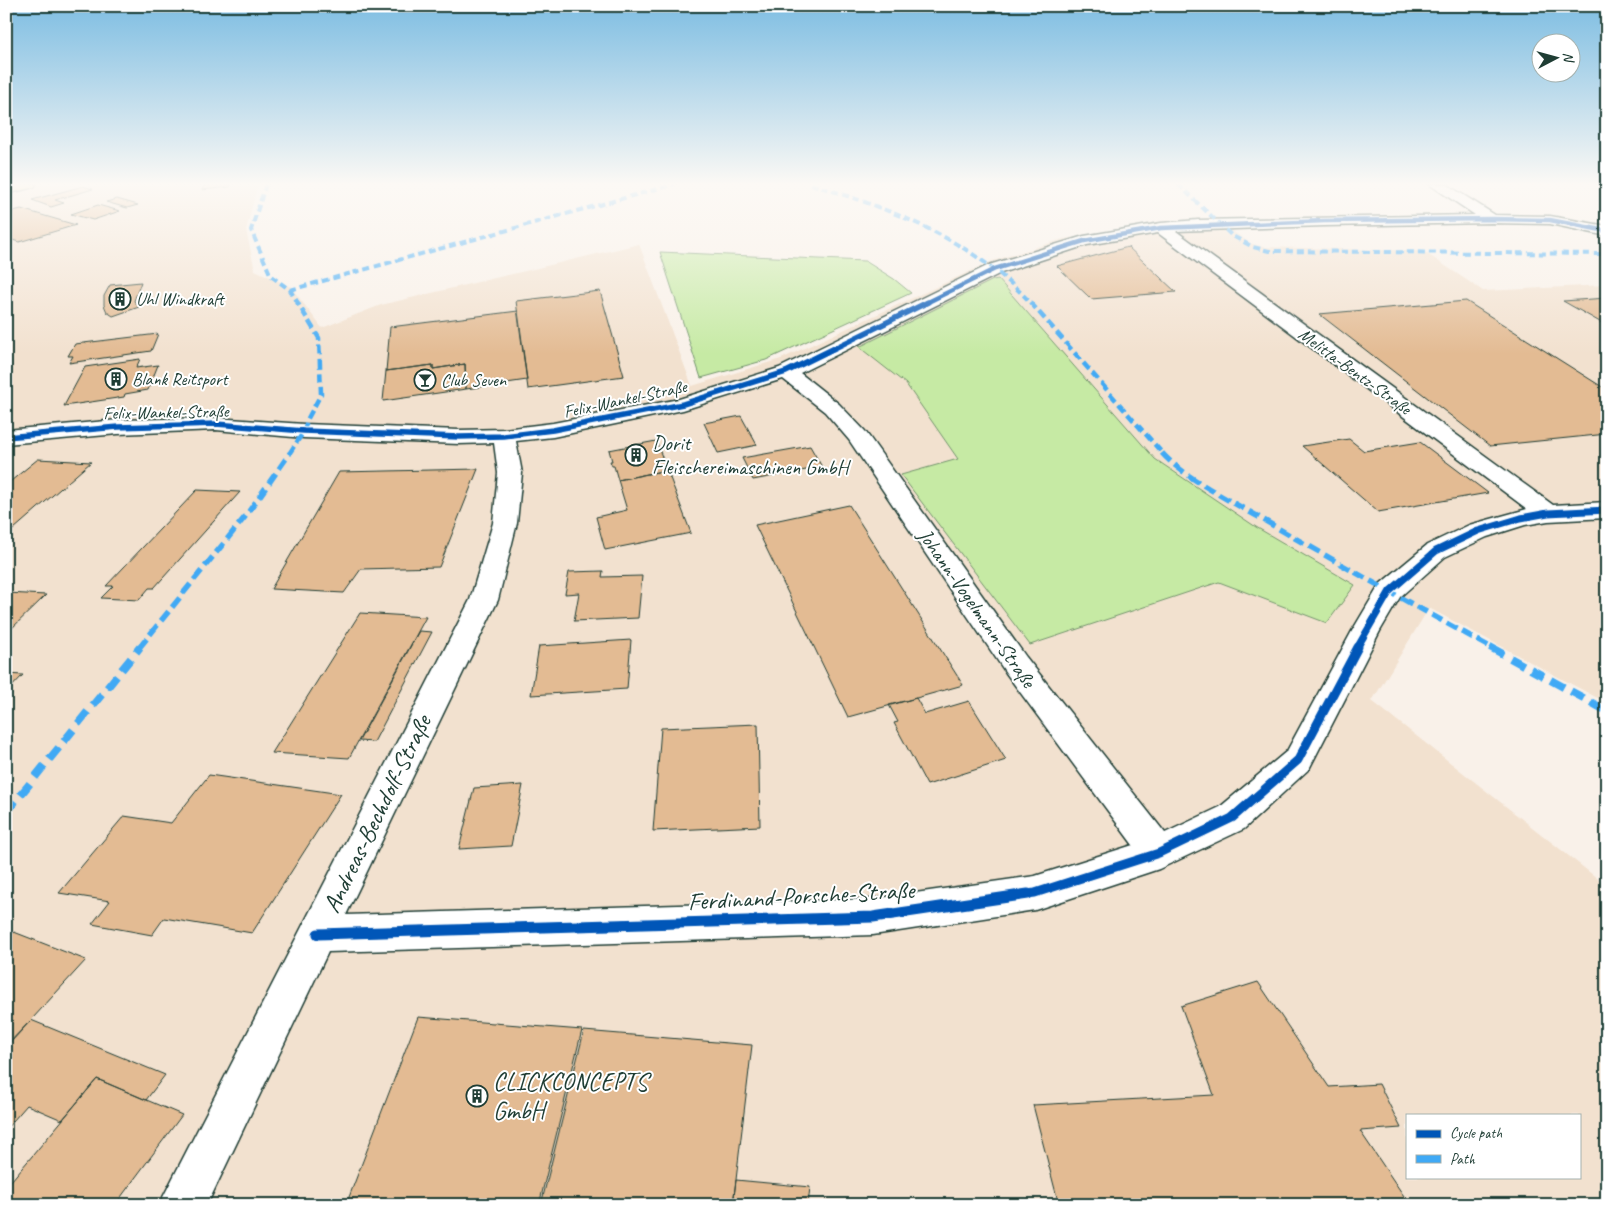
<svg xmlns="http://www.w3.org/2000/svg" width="1613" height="1211" font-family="Caveat,sans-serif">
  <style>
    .built { fill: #f2e1cf; fill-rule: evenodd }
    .green { fill: #c6eaa4; stroke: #72946c }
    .building { fill: #e3bb93; stroke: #1f3d34 }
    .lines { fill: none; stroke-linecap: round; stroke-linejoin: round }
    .minor-casing { stroke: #1f3d34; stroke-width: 3 }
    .major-casing { stroke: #1f3d34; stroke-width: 3 }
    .minor { fill: #fff; fill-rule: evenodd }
    .major { fill: #fae180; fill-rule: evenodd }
    .quiet-far3 { stroke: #3fa9f5; stroke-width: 4; stroke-dasharray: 7 4; stroke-linecap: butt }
    .quiet-far2 { stroke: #3fa9f5; stroke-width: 4.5; stroke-dasharray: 9 4.5; stroke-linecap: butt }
    .quiet-far1 { stroke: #3fa9f5; stroke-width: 5.5; stroke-dasharray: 12 5.5; stroke-linecap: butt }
    .quiet { stroke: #3fa9f5; stroke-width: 8; stroke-dasharray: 15 8; stroke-linecap: butt }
    .cycleway-far4-casing { stroke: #fff; stroke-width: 6 }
    .cycleway-far3-casing { stroke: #fff; stroke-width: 8 }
    .cycleway-far2-casing { stroke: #fff; stroke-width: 10 }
    .cycleway-far1-casing { stroke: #fff; stroke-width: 12 }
    .cycleway-casing { stroke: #fff; stroke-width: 14 }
    .cycleway-far4 { stroke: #0057b8; stroke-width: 4.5 }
    .cycleway-far3 { stroke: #0057b8; stroke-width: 5.5 }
    .cycleway-far2 { stroke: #0057b8; stroke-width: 7 }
    .cycleway-far1 { stroke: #0057b8; stroke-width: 9 }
    .cycleway { stroke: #0057b8; stroke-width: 11 }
    .labels { text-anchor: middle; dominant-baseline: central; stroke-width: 4; stroke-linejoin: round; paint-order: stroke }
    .far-poi-label { font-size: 18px; fill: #1f3d34; stroke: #fff; text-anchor: start }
    .far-street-label { font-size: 18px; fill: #1f3d34; stroke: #fff }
    .poi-label { font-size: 21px; fill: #1f3d34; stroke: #fff; text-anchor: start }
    .street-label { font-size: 21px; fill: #1f3d34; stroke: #fff }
    .near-street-label { font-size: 25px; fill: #1f3d34; stroke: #fff }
    .near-poi-label { font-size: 25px; fill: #1f3d34; stroke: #fff; text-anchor: start }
  </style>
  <rect width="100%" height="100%" fill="#f9f1e9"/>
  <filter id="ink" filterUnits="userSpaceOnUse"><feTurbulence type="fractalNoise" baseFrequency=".02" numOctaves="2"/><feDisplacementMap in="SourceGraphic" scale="10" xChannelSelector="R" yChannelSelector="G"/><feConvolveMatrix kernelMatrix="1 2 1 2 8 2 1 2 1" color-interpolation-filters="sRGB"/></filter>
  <g filter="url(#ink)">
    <path class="built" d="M6 184H258L246 230 255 270 291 287 322 328 381 305 639 244 692 386 781 359 992 261 1062 239 1163 224 1215 219 1250 243 1263 247 1423 251 1483 291 1607 285V703L1429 608 1372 701 1607 886V1205H6ZM1407 1115H1579V1177H1407Z"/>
    <path class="green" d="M660 252 865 261 894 279 911 293 766 360 701 378Z
      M998 279 1155 459 1256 527 1355 585 1327 623 1219 582 1030 645 901 475 958 459 906 384 859 347 993 280Z"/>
    <path class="building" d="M205 184H231L230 187 202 190Z
      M83 186 93 189 55 200 64 203 51 207 32 200Z
      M117 199 138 205 127 208 106 202Z
      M98 205 120 211 93 220 71 214Z
      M21 209 76 225 19 242 6 238V213Z
      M1128 247 1176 292 1091 299 1057 266Z
      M141 282 134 301 139 307 113 316 107 312 104 305V296L110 285Z
      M600 291 624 376 528 389 516 301Z
      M1607 298V326L1563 301Z
      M1466 301 1607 390V434L1490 446 1319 314Z
      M518 311 527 380 466 389 465 364 433 369V365L386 371 390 327Z
      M158 334 151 351 69 363 73 356H68L75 344Z
      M140 359 136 368 158 365 148 390 125 394 124 397 64 406 85 367Z
      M465 364 466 389 383 401 386 371 433 365V369Z
      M741 416 757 445 718 453 704 423Z
      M1349 439 1364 451 1420 442 1488 493 1378 512 1302 446Z
      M656 441 667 470 618 480 614 466H612L610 461H612L609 450Z
      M810 446 822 467 753 480 742 458Z
      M38 459 91 462 6 536V485Z
      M478 469 439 567 361 569 344 593 271 589 339 472Z
      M667 470 691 533 605 550 596 517 627 510 618 480Z
      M197 490 240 492 154 588H149L139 600 101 598 113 586H106Z
      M849 505 963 685 848 717 755 525Z
      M603 571 602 577 642 576 638 618 574 621 579 593 565 594 569 572Z
      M6 593 46 595 6 634Z
      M360 613 426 617 349 758 272 753Z
      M419 631 432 632 374 742 359 741Z
      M631 640 627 689 531 695 539 646Z
      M6 674 23 675 6 693Z
      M916 698 925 714 969 701 1006 760 927 785 894 723 898 722 889 705Z
      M758 724 760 826 653 831 661 728Z
      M209 775 341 794 252 933 164 918 152 935 92 924 110 901 59 893 124 816 171 823Z
      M523 785 511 846 459 849 474 788Z
      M14 932 86 960 11 1042 6 1040V940Z
      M1258 982 1329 1087 1379 1084 1401 1128 1360 1131 1410 1205H1059L1033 1105 1214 1095 1181 1006Z
      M418 1017 582 1030 539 1205H346Z
      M31 1020 165 1075 146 1100 97 1079 62 1120 27 1105 6 1129V1046Z
      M584 1031 752 1045 733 1205H541Z
      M97 1079 182 1115 115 1205H6V1187Z
      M736 1180 810 1187 808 1205H733Z"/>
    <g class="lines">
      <g class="minor-casing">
        <path id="minor" d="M1429 184H1446L1495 215 1550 216 1607 226V236L1550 224 1492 223 1324 226 1176 231 1553 505 1607 502V518L1548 521 1525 525 1487 537 1445 557 1400 597 1380 631 1309 769 1244 829 1159 869 1035 910 873 935 328 952 207 1205H159L470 600 493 523 498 473 494 443 459 444 304 438 216 430 118 434 6 444V430L118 420 216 418 304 424 459 430 504 429 553 423 679 399 779 368 989 265 1084 236 1161 223 1198 220 1475 215ZM1158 233 1527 509 1469 525 1427 545 1380 584 1352 631 1287 751 1220 807 1165 833 1026 657 865 431 839 404 800 373 1001 273 1087 245ZM783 379 825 412 849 440 1006 673 1133 845 1035 876 873 899 346 915 498 600 517 523 522 473 516 441 553 437 683 410Z"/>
      </g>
      <g class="major-casing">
        <path id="major" d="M13 184H36L34 187 6 194V186Z"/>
      </g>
      <use href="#minor" class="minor"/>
      <use href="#major" class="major"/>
      <path class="quiet-far3" d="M266 184 251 230 271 276 290 290 298 303
        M811 184C893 210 971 239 1031 303
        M1178 184 1231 235 1253 247 1269 251 1607 254
        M290 290 675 184"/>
      <path class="quiet-far2" d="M1030 302 1163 454
        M289 454 304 431 307 420 321 394 319 338 297 302"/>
      <path class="quiet-far1" d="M1162 453C1181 475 1230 501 1257 516 1334 561 1413 605 1492 648
        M139 648 245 517 290 453"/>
      <path class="quiet" d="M1490 647 1607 711
        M6 813 140 647"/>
      <g class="cycleway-far4-casing">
        <path id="cycleway-far4" d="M926 303 995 269 1084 241 1161 228 1324 221 1492 219 1550 220 1607 231"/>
      </g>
      <g class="cycleway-far3-casing">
        <path id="cycleway-far3" d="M6 437 118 427 216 424 304 431 459 437 504 436 553 430 683 404 786 372 928 302"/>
      </g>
      <g class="cycleway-far2-casing">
        <path id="cycleway-far2" d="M1357 648 1390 591 1436 551 1478 531 1521 518 1548 513 1607 510"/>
      </g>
      <g class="cycleway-far1-casing">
        <path id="cycleway-far1" d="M1019 895 1035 893 1159 853 1232 818 1298 760 1358 647"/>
      </g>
      <g class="cycleway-casing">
        <path id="cycleway" d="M318 934 873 917 1028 894"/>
      </g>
      <use href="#cycleway-far4" class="cycleway-far4"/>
      <use href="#cycleway-far3" class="cycleway-far3"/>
      <use href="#cycleway-far2" class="cycleway-far2"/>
      <use href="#cycleway-far1" class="cycleway-far1"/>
      <use href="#cycleway" class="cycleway"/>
    </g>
  </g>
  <linearGradient id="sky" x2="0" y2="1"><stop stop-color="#7dbde2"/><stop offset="0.52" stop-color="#fcf9f5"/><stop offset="1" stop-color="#fcf9f5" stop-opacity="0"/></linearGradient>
  <rect width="1613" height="354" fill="url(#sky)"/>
  <defs>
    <g id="building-ring" transform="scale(1.125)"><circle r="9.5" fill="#fff" stroke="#1f3d34" stroke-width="1.5"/><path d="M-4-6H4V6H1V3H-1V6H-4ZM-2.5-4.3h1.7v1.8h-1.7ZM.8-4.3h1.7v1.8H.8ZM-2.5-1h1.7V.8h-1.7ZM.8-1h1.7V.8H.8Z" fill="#1f3d34"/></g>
    <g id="bar-ring" transform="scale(1.125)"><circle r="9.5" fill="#fff" stroke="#1f3d34" stroke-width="1.5"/><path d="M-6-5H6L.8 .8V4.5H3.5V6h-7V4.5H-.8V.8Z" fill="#1f3d34"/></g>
  </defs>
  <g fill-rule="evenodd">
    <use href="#building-ring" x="120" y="299"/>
    <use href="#building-ring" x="116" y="379"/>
    <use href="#bar-ring" x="425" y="380"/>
    <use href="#building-ring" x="636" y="455"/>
    <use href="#building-ring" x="477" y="1096"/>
  </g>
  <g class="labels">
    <g class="far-poi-label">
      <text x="136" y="299">Uhl Windkraft</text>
      <text x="132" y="379">Blank Reitsport</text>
      <text x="441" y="380">Club Seven</text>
    </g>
    <g class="far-street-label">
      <text transform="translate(1355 371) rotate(36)">Melitta-Bentz-Straße</text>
      <text transform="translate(625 399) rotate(-12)">Felix-Wankel-Straße</text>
      <text transform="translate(166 412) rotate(-1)">Felix-Wankel-Straße</text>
    </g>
    <g class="poi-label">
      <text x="652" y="443">Dorit<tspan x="652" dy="24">Fleischereimaschinen GmbH</tspan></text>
    </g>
    <g class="street-label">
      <text transform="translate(977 608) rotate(55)">Johann-Vogelmann-Straße</text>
    </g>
    <g class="near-street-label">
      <text transform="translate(377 814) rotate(-64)">Andreas-Bechdolf-Straße</text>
      <text transform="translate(801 896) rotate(-3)">Ferdinand-Porsche-Straße</text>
    </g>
    <g class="near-poi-label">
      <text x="493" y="1082">CLICKCONCEPTS<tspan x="493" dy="29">GmbH</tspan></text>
    </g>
  </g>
  <rect width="1613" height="1211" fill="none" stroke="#fff" stroke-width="25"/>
  <rect x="12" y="12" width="1588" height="1186" fill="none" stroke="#1f3d34" stroke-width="2" filter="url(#ink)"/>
  <rect x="1406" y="1114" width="175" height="65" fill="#ffffff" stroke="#a5b1ae"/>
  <rect x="1416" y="1130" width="25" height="8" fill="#0057b8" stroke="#a5b1ae"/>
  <text x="1450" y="1138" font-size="15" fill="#1f3d34">Cycle path</text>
  <rect x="1416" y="1155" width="25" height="8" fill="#3fa9f5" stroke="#a5b1ae"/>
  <text x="1450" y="1164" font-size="15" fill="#1f3d34">Path</text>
  <g transform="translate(1556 58) rotate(84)"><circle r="24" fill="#ffffff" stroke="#a5b1ae"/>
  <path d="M0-4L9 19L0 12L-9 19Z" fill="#1f3d34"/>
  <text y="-8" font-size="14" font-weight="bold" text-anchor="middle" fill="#1f3d34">N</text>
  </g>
</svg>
